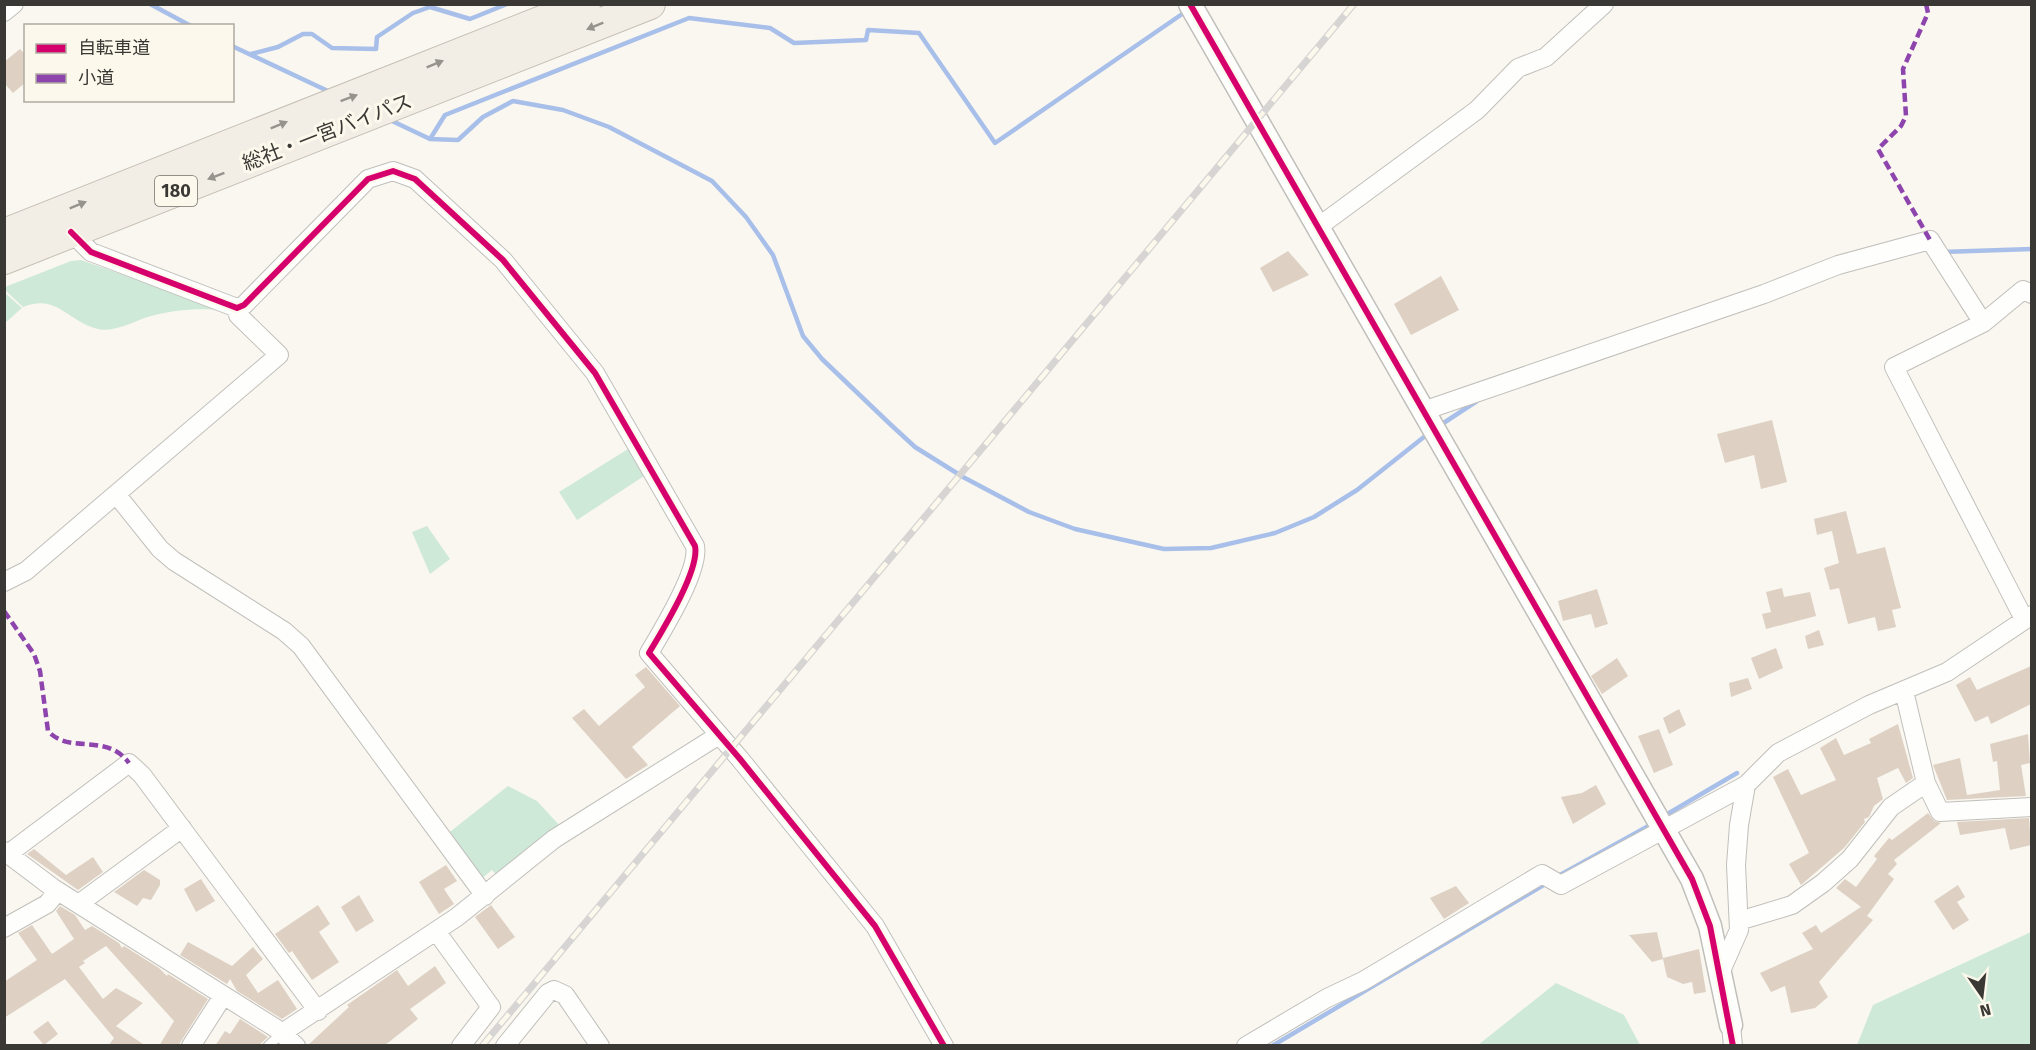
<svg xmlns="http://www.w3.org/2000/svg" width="2036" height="1050" font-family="'Fira Sans','Noto Sans JP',sans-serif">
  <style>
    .green { fill: #cfe9d8 }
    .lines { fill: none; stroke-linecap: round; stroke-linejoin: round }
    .stream { stroke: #a8bfe9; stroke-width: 4.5 }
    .building { fill: #ded1c4 }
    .service-casing { stroke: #c1bfba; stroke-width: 11 }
    .minor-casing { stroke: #c1bfba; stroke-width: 20 }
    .tertiary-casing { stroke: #c1bfba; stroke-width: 25 }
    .trunk-casing { stroke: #c6bfb4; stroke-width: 32 }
    .service { stroke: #fefefd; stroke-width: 9 }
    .minor { stroke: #fefefd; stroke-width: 18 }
    .tertiary { stroke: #fefefd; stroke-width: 22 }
    .trunk { stroke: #f2eee6; stroke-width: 30 }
    .rail-casing { stroke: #d6d5d3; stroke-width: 7 }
    .rail { stroke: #fdf8ec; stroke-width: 4.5; stroke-dasharray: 14; stroke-linecap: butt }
    .quiet { stroke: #8e44ad; stroke-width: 4.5; stroke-dasharray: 9 4.5; stroke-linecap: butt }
    .cycleway-casing { stroke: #fdf8ec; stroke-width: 10 }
    .cycleway { stroke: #d6006c; stroke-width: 6 }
    .oneway { fill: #96938d }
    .labels { text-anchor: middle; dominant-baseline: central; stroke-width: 6; stroke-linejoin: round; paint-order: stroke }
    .shield { fill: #fdf8ec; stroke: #74726b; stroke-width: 1.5 }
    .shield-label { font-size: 18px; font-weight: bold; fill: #3a3834 }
    .street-label { font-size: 20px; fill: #3a3834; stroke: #fdf8ec }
  </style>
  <rect width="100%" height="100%" fill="#f9f7f0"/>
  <path class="green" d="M81 260 225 311C202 307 174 310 151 316 136 320 115 333 98 329 68 322 57 293 23 307L5 290V287L71 261Z
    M5 293 22 308 5 323Z
    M628 449 644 476 577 520 559 492Z
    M427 526 450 559 430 574 412 532Z
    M508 786 537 801 561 827 497 876 492 870 480 880 446 835Z
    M2031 932V1045H1857L1873 1005Z
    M1556 983 1624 1015 1640 1045H1478Z"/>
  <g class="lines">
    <path class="stream" d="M150 4 191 26
      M232 46 330 92
      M251 54 278 47 303 34H312L332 48 376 49 377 37 413 13 430 7 470 19 507 4
      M390 120 430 139 458 140 483 117 513 101 563 110 609 127 712 181 746 217 773 255 803 336 822 359 890 424 915 447 963 477 1029 512 1075 529 1164 549 1211 548 1275 533 1314 517 1357 490 1429 433
      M430 139 445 115 689 18 770 28 794 43 866 40 868 30 919 33 995 143 1185 12
      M1942 252 2032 249
      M1439 426 1477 401
      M1664 816 1737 773
      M1560 875 1652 824
      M1272 1046 1547 883"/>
  </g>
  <path class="building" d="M20 49 26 55V82L13 93 4 83V62Z
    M1288 251 1309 275 1273 292 1260 268Z
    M1441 276 1459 310 1411 335 1394 304Z
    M1772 420 1787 482 1761 489 1754 455 1725 463 1717 434Z
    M1846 511 1857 554 1885 547 1901 608 1892 610 1896 627 1878 631 1875 617 1848 624 1839 588 1830 590 1824 568 1839 563 1832 531 1817 535 1814 519Z
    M1782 588 1784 597 1810 592 1816 616 1766 629 1762 614 1771 612 1766 592Z
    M1597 589 1608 624 1595 628 1591 614 1563 621 1558 601Z
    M1819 630 1824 645 1808 649 1805 636Z
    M1776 648 1783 668 1759 679 1751 658Z
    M1617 658 1628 676 1602 694 1591 676Z
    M2031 666V704L1991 724 1988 716 1975 722 1956 685 1970 677 1977 690Z
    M646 667 680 706 632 747 648 765 626 779 572 718 584 709 599 726 645 687 635 675Z
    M1748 678 1752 689 1731 697 1729 683Z
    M1679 709 1686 725 1669 734 1663 718Z
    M1898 724 1913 778 1906 783 1898 768 1877 778 1883 799 1874 806 1869 817 1864 819 1865 822 1844 848 1801 885 1789 864 1809 853 1773 777 1788 769 1801 795 1836 780 1820 748 1836 738 1844 755 1871 743 1869 739Z
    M1659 729 1673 765 1654 773 1638 736Z
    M2028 734 2030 763 2021 765 2026 796 1947 800 1933 765 1960 758 1967 795 2000 790 1997 761 1993 762 1990 744Z
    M1596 785 1606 804 1573 824 1561 797 1582 793Z
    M1928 813 1934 821 1941 823 1894 860 1897 864 1888 874 1894 879 1867 916 1873 920 1819 982 1828 997 1815 1008 1791 1013 1785 986 1771 992 1760 973 1813 949 1802 933 1816 925 1821 933 1861 907 1836 888 1845 879 1856 887 1877 859 1874 856 1889 838 1892 840Z
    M2029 818 2031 845 2010 850 2005 828 1960 835 1957 822Z
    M34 849 66 875 93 857 103 872 78 890 27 854Z
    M446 865 457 881 444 889 454 904 439 914 419 882Z
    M144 870 160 880V885L151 900 143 898 137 906 114 892Z
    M201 879 215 901 196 912 184 889Z
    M1958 885 1965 897 1957 902 1969 920 1953 930 1934 901Z
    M1456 886 1469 903 1444 919 1430 898Z
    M359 895 374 921 356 932 341 907Z
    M318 905 330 924 319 932 339 962 312 980 292 951 289 953 275 934Z
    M491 905 515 937 498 949 475 917Z
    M60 906 75 915 85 930 92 926 119 943 122 948 124 946 159 968 167 976 168 974 208 999 178 1046H159L174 1021 106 946 83 961 85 963 79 967 103 999 116 988 143 1003 116 1026 146 1046H108L114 1038 65 979 4 1018V982L37 960 18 933 32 925 52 954 74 939 56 911Z
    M1657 932 1663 958 1699 949 1706 992 1694 994 1692 982 1683 984 1667 977 1663 959 1652 962 1629 935Z
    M188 942 232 966 253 947 263 959 246 975 258 993 278 980 297 1009 282 1019 237 991 230 979 227 984 180 955Z
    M435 966 446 983 410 1009 418 1019 389 1042 383 1046H307L349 1007 347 1005 397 970 408 986Z
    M240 1019 268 1037 258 1046H215L225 1031 230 1034Z
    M48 1021 58 1034 44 1045 33 1032Z"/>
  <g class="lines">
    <g class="service-casing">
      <path id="service" d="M268 1046 282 1033"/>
    </g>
    <g class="minor-casing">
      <path id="minor" d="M4 12 14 4
        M1318 227 1477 110 1518 68 1546 57 1604 4
        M71 232 91 252 237 308 244 305 368 179 393 171 415 179 503 260 595 373 695 546C700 570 662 631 649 653L740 759 875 926 944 1046
        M1423 411 1764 294 1838 265 1930 240 1983 323
        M116 494 160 549 174 561 284 631 301 646 485 896
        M4 582 26 571 279 355 238 315 237 308
        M2024 619 1894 367 1983 323 2023 290 2032 294
        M1904 691 1926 783
        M4 851 53 888 277 1029 296 1046
        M8 854 129 763 142 775 318 1011
        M82 905 84 900 182 828
        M1739 921 1792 905 1823 883 1850 859 1891 807 1926 783 1940 812 2032 807
        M4 928 47 904 58 891
        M436 931 491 1007 461 1046
        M1720 973 1739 930 1736 865 1739 825 1746 785
        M1731 1025 1733 1046
        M282 1033 457 917 554 839 719 735
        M191 1046 223 996
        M505 1046 548 993 554 990 565 995 600 1046
        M1246 1046 1327 998 1363 981 1542 874 1561 885 1746 785 1778 753 1869 705 1947 672 2032 615"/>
    </g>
    <g class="tertiary-casing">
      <path id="tertiary" d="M1190 4 1692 879 1710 926 1731 1025"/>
    </g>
    <g class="trunk-casing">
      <path id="trunk" d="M4 234 585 4
        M4 259 650 4"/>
    </g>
    <use href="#service" class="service"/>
    <use href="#minor" class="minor"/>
    <use href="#tertiary" class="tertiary"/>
    <use href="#trunk" class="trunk"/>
    <g class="rail-casing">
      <path id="rail" d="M482 1046 1354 4"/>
    </g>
    <use href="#rail" class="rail"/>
    <path class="quiet" d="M1926 4 1928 13 1903 69 1906 116 1901 126 1878 149 1930 240
      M4 611 34 654 40 671 48 731C70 755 106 732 129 763"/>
    <g class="cycleway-casing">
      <path id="cycleway" d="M1190 4 1692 879 1710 926 1733 1046
        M71 232 91 252 237 308 244 305 368 179 393 171 415 179 503 260 595 373 695 546C700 570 662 631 649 653L740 759 875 926 944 1046"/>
    </g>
    <use href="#cycleway" class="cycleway"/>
  </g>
  <defs><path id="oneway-solid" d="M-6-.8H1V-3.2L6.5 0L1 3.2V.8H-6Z" transform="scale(1.5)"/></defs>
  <g class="oneway">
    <use href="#oneway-solid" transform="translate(595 26) rotate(158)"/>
    <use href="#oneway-solid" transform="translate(435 64) rotate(-22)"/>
    <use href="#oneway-solid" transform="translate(349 98) rotate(-21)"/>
    <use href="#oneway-solid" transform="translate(279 125) rotate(-22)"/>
    <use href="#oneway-solid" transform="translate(216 176) rotate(159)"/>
    <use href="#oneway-solid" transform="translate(78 205) rotate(-22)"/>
  </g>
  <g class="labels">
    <rect class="shield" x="155" y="176" width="42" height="30" rx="4.5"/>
    <g class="shield-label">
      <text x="176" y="191">180</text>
    </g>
    <g class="street-label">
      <text transform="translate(327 132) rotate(-21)">総社・一宮バイパス</text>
    </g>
  </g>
  <rect width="2036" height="1050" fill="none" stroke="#3a3834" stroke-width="12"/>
  <rect x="24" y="24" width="210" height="78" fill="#fdf8ec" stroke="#afaba2" stroke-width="1.5"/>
  <rect x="36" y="44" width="30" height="9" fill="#d6006c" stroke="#afaba2" stroke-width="1.5"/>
  <text x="78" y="54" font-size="18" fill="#3a3834">自転車道</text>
  <rect x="36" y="74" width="30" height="9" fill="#8e44ad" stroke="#afaba2" stroke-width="1.5"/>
  <text x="78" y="84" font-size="18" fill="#3a3834">小道</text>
  <g transform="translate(1982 996) rotate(166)" stroke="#fdf8ec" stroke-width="4.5" paint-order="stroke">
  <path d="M0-4.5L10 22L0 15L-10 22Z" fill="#3a3834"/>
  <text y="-9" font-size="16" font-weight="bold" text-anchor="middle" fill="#3a3834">N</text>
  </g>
</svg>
